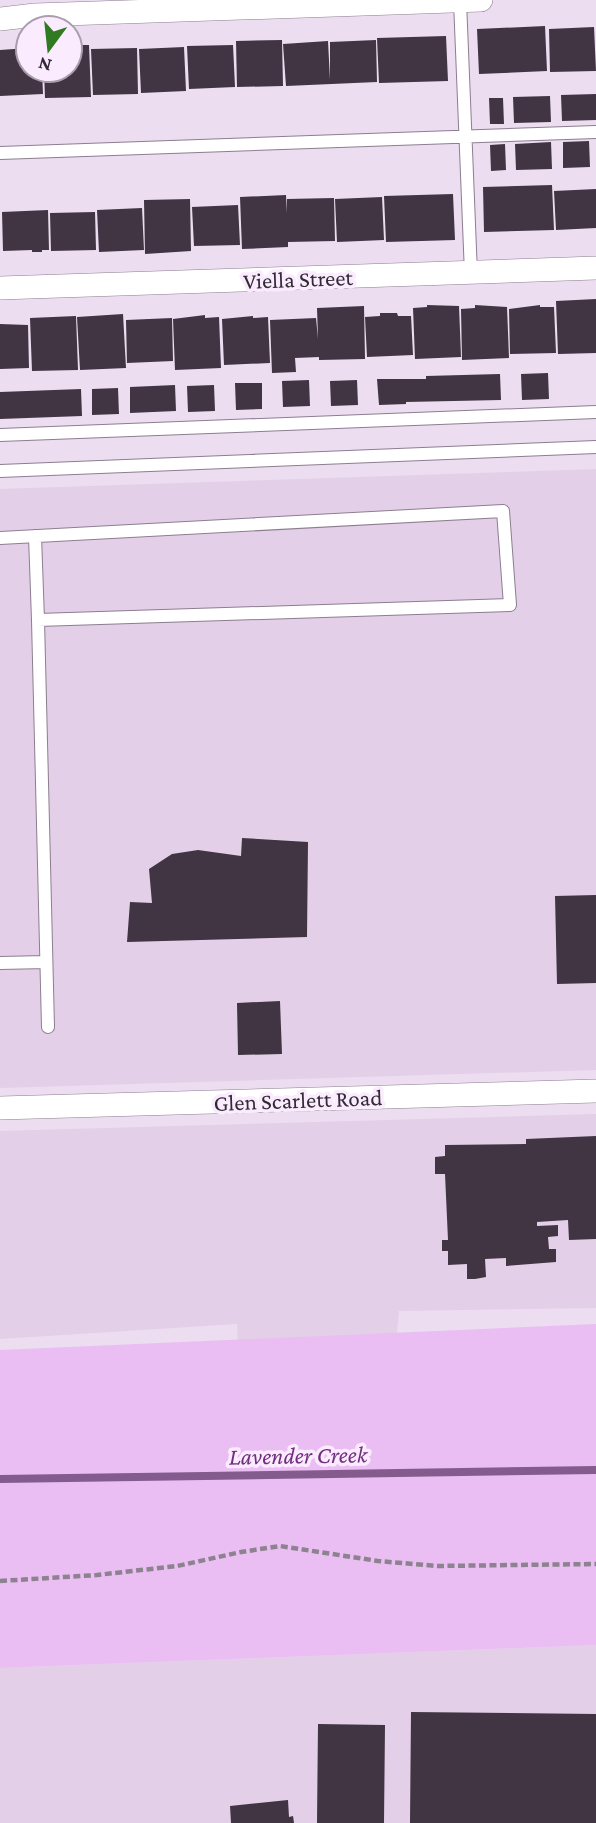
<svg xmlns="http://www.w3.org/2000/svg" width="596" height="1823" font-family="'Crimson Pro',serif">
  <style>
    .built { fill: #e4cfe8 }
    .green { fill: #eabef3 }
    .lines { fill: none; stroke-linecap: round; stroke-linejoin: round }
    .stream { stroke: #845b8d; stroke-width: 8 }
    .building { fill: #413443 }
    .service-casing { stroke: #8c7e8f; stroke-width: 14 }
    .minor-casing { stroke: #8c7e8f; stroke-width: 24 }
    .path { stroke: #8d828f; stroke-width: 4.5; stroke-dasharray: 7 3.5; stroke-linecap: butt }
    .service { stroke: #fff; stroke-width: 12 }
    .minor { stroke: #fff; stroke-width: 23 }
    .labels { text-anchor: middle; dominant-baseline: central; stroke-width: 7; stroke-linejoin: round; paint-order: stroke }
    .street-label { font-size: 23px; fill: #312b33; stroke: #fbebfe }
    .water-label { font-size: 24px; font-style: italic; fill: #712d7f; stroke: #fbebfe }
  </style>
  <rect width="100%" height="100%" fill="#edddf0"/>
  <path class="built" d="M596 469V1070L0 1088V489Z
    M596 1114V1308L399 1311 396 1342 238 1346 237 1324 0 1339V1131Z
    M596 1645V1823H0V1668Z"/>
  <path class="green" d="M596 1324V1645L0 1668V1350Z"/>
  <g class="lines">
    <path class="stream" d="M0 1479 596 1470"/>
  </g>
  <path class="building" d="M545 26 547 71 479 74 477 29Z
    M594 27 596 71 550 72 549 29Z
    M446 36 448 81 379 83 377 38Z
    M282 40 283 86 237 87 236 41Z
    M376 40 377 82 286 86 283 44 328 41 330 80V42Z
    M70 45H89L91 97 45 98 44 70H70Z
    M233 45 235 87 189 89 187 46Z
    M184 47 186 91 141 93 139 49Z
    M28 48V70H42L43 94 0 96V50Z
    M137 48 138 94 93 95 91 49Z
    M596 94V120L562 121 561 95Z
    M550 96 551 122 514 123 513 97Z
    M489 98H503L504 124H490Z
    M589 141 590 167 563 168V142Z
    M551 142 552 169 516 170 515 144Z
    M505 144 506 170 491 171 490 145Z
    M552 185 554 230 484 232 483 187Z
    M596 189V228L556 230 554 191Z
    M453 194 455 240 386 242 384 196Z
    M286 195 287 213V199L334 198 335 241 288 242V247L242 249 240 197Z
    M382 197 384 240 337 242 335 199Z
    M190 199 191 251 145 254 144 200Z
    M238 205 240 245 194 246 192 207Z
    M142 208 144 250 99 252 97 210Z
    M48 210 49 250H42V252H32V250L3 251 2 212Z
    M95 212 96 250 51 251 50 213Z
    M596 299V353L558 354 556 301Z
    M427 305 459 306 461 357 415 359 413 308 427 307Z
    M475 305 507 307 509 358 462 360 461 309 475 308Z
    M540 305V307H554L556 353 510 354 509 309Z
    M364 306 365 359 319 360V357L295 358 296 372 272 373 270 320 316 318 318 339 317 308Z
    M380 313H397L398 316H411L413 355 367 357 365 317 380 316Z
    M123 314 126 368 80 370 77 317Z
    M205 315V318L219 317 221 368 175 370 173 319Z
    M76 316 78 370 32 371 30 318Z
    M253 316V318L268 317 270 363 224 365 222 319Z
    M172 318 173 361 127 363 126 320Z
    M0 324 28 325 29 368 0 369Z
    M548 373 549 399 522 400 521 374Z
    M500 374 501 400 406 402V404L379 405 377 379H426V376Z
    M309 380 310 406 283 407 282 381Z
    M357 380 358 405 331 406 330 381Z
    M235 383H262V409L236 410Z
    M175 385 176 411 130 413V387Z
    M214 385 215 411 188 412 187 386Z
    M118 388 119 414 92 415V389Z
    M81 389 82 416 0 419V392Z
    M242 838 308 842 307 937 127 942 130 902 152 903 149 869 172 854 198 850 241 856Z
    M596 895V983L557 984 555 896Z
    M280 1001 282 1054 238 1055 237 1003Z
    M596 1136V1239L569 1240 568 1220 537 1222V1226L558 1225V1236L548 1237 549 1249H556V1262L506 1266V1258L485 1259 486 1277 475 1279H467V1264L448 1265V1251H442V1240H448L445 1174H435V1157L445 1156V1145L526 1144V1139Z
    M411 1712 596 1714V1823H410Z
    M318 1724 385 1725 384 1823H317Z
    M288 1800 289 1817 293 1816 294 1823H231L230 1806Z"/>
  <g class="lines">
    <g class="service-casing">
      <path id="service" d="M460 1 471 274
        M0 153 596 132
        M0 435 596 412
        M0 471 596 447
        M35 536 38 620
        M0 538 503 511 510 605 38 620 48 1027
        M0 963 46 962"/>
    </g>
    <g class="minor-casing">
      <path id="minor" d="M0 19 35 15 481 0
        M0 288 596 268
        M0 1108 596 1091"/>
    </g>
    <path class="path" d="M0 1581 97 1575 177 1566 241 1552 280 1546 378 1561 437 1566 596 1564"/>
    <use href="#service" class="service"/>
    <use href="#minor" class="minor"/>
  </g>
  <g class="labels">
    <g class="street-label">
      <text transform="translate(298 279) rotate(-2)">Viella Street</text>
      <text transform="translate(298 1100) rotate(-2)">Glen Scarlett Road</text>
    </g>
    <g class="water-label">
      <text transform="translate(298 1455) rotate(-1)">Lavender Creek</text>
    </g>
  </g>
  <g transform="translate(49 49) rotate(195)"><circle r="33" fill="#fbebfe" stroke="#aa9ead" stroke-width="2"/>
  <path d="M0-5L12 26L0 18L-12 26Z" fill="#307a21"/>
  <text y="-10" font-size="19" font-weight="bold" text-anchor="middle" fill="#312b33">N</text>
  </g>
</svg>
